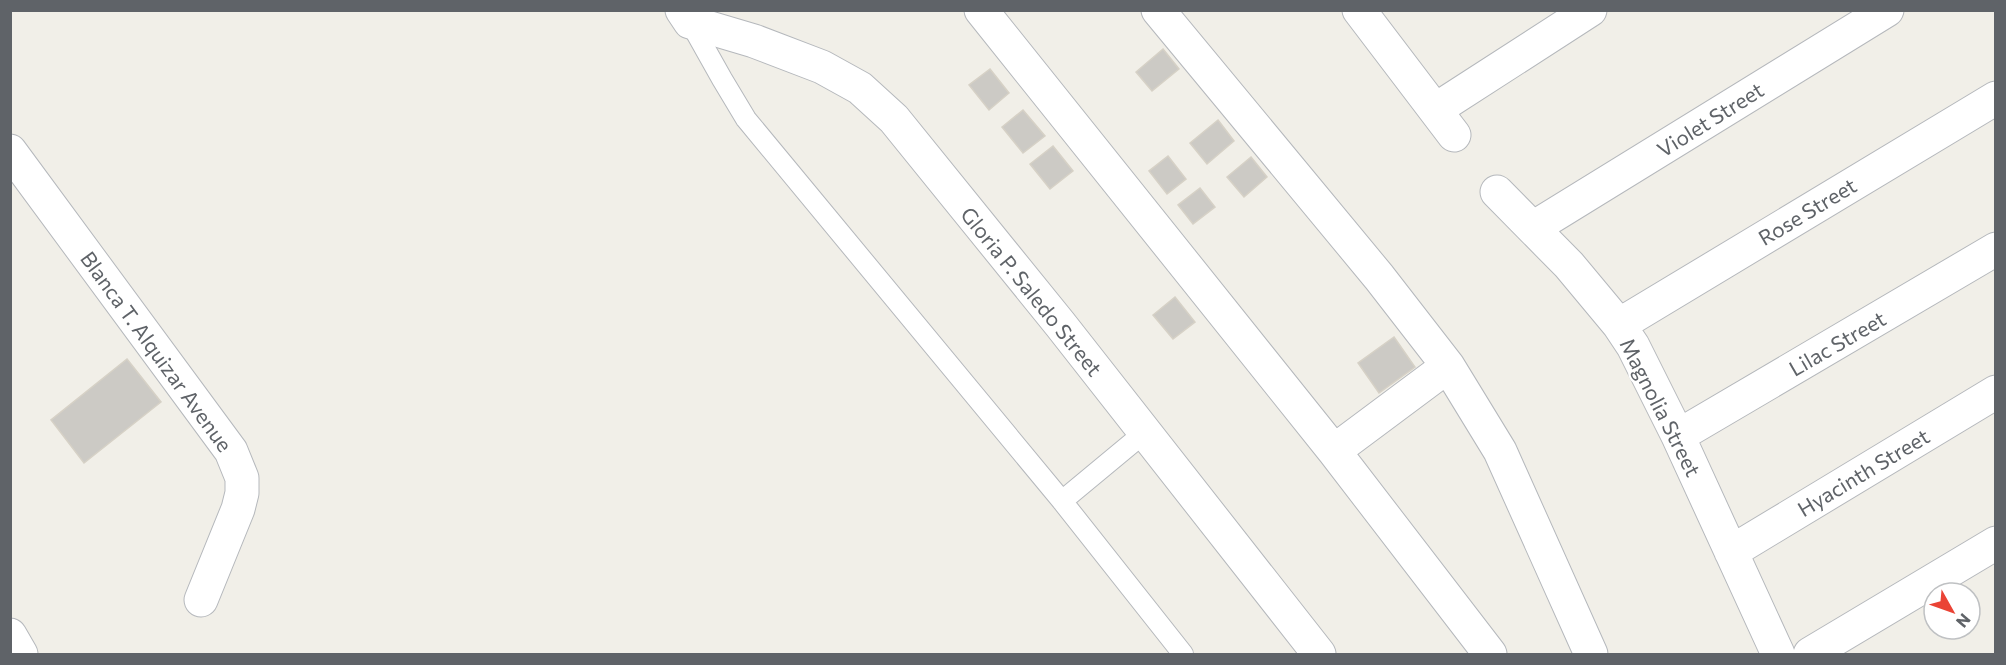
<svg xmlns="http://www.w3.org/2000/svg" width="2006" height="665" font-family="Commissioner,sans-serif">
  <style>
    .building { fill: #cccac5; stroke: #d6d1c6; stroke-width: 1.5 }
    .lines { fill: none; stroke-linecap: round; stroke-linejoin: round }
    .lane-casing { stroke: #b5b8bc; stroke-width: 22 }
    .street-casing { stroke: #b5b8bc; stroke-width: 35 }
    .lane { stroke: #fff; stroke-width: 20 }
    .street { stroke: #fff; stroke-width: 33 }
    .labels { text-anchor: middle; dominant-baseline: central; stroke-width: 4.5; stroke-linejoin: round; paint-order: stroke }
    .street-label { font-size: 21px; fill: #5f6368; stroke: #fff }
  </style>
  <rect width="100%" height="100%" fill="#f1efe8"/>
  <path class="building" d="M1163 49 1179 69 1152 91 1136 72Z
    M990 69 1009 93 989 110 969 85Z
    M1023 110 1045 136 1023 153 1002 127Z
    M1218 120 1234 141 1207 164 1190 143Z
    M1053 146 1073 171 1050 189 1030 164Z
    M1168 156 1186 179 1167 194 1149 171Z
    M1251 157 1267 177 1244 197 1227 177Z
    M1200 188 1215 207 1193 224 1178 205Z
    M1175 297 1195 322 1173 339 1153 315Z
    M1394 337 1415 367 1379 393 1358 363Z
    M127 359 161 402 84 463 51 420Z"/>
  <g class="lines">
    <g class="lane-casing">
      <path id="lane" d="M690 22 722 79 746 119 1062 501 1183 654
        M1062 501 1144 433"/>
    </g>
    <g class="street-casing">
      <path id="street" d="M682 10 690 22 754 41 822 67 860 88 894 119 1060 324 1319 654
        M981 10 1334 451 1490 654
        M1158 10 1379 277 1448 366 1500 451 1591 654
        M1359 10 1454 135
        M1435 110 1590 10
        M10 151 231 451 242 478V493L238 509 201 600
        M1497 192 1569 265 1619 325 1633 346 1678 436 1778 654
        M1533 228 1887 10
        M1619 325 1996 98
        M1678 436 1996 249
        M1334 451 1448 366
        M1731 552 1996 392
        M10 635 21 654
        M1810 654 1996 543"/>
    </g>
    <use href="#lane" class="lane"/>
    <use href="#street" class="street"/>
  </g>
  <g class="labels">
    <g class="street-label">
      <text transform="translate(1710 119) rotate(-32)">Violet Street</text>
      <text transform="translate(1807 211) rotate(-31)">Rose Street</text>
      <text transform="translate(1032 291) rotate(51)">Gloria P. Saledo Street</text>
      <text transform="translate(1837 343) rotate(-30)">Lilac Street</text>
      <text transform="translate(157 351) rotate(54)">Blanca T. Alquizar Avenue</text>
      <text transform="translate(1661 407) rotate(63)">Magnolia Street</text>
      <text transform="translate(1863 472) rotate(-31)">Hyacinth Street</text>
    </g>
  </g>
  <rect width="2006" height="665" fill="none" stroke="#5f6368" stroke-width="24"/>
  <g transform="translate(1952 611) rotate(130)"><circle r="28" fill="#ffffff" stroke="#bfc1c3" stroke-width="1.5"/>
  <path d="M0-4.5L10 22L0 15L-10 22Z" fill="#ea4335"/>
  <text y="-9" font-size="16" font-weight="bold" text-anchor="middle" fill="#5f6368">N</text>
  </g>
</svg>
